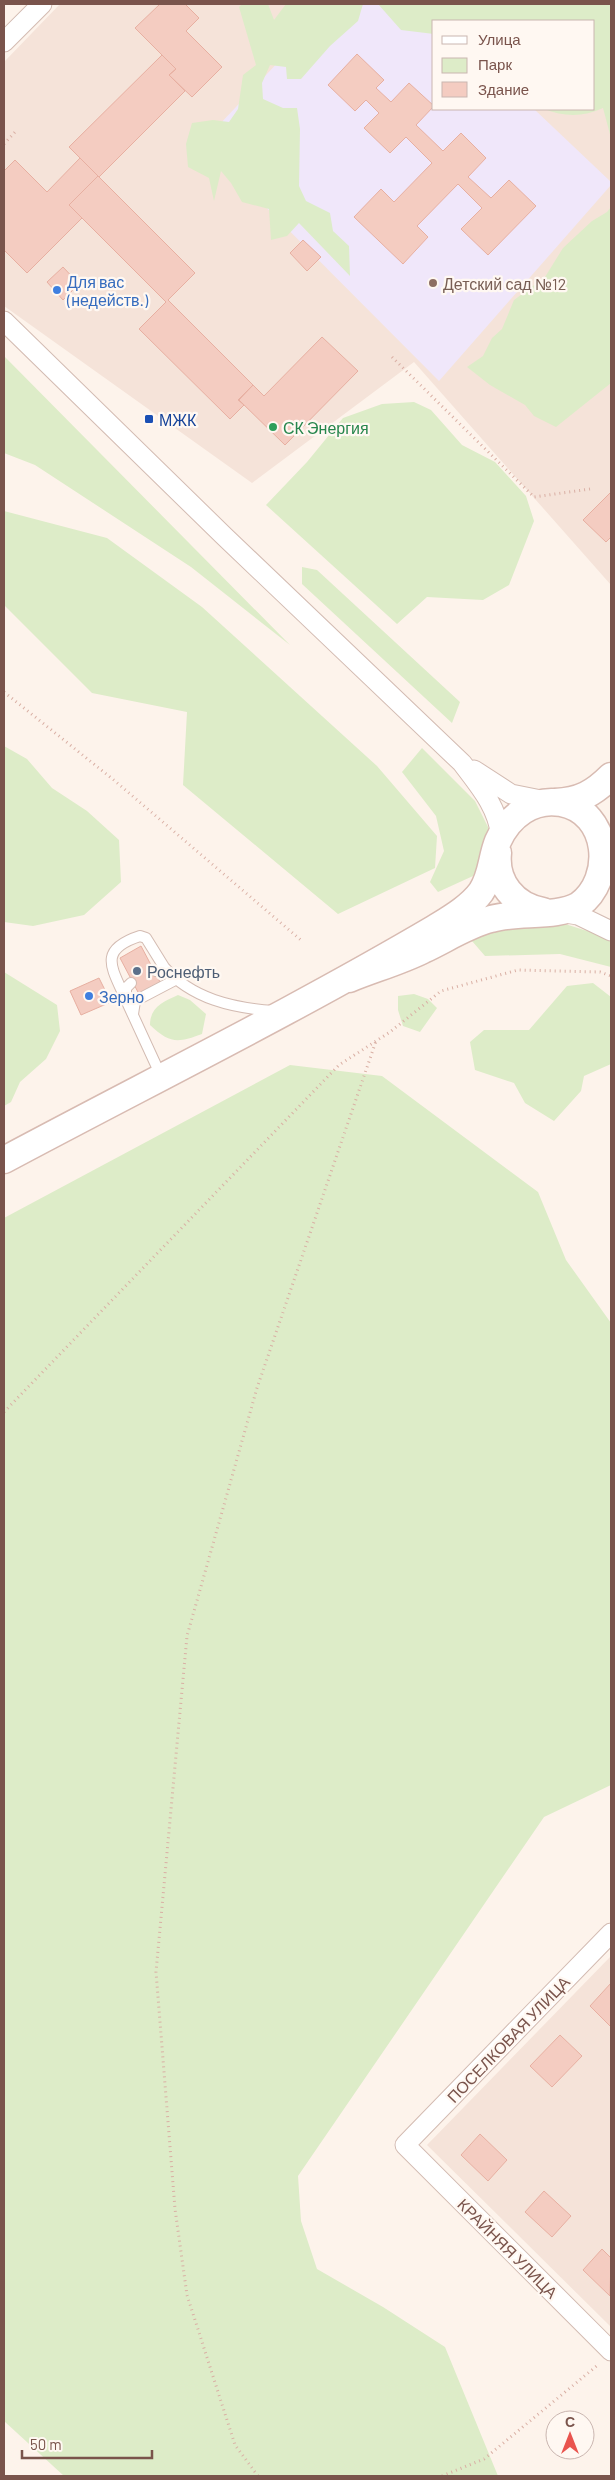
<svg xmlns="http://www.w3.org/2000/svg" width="615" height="2480" font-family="Barlow,sans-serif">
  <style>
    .residential { fill: #f5e3d9; fill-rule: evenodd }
    .education { fill: #f0e7fa }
    .green { fill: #ddecc8 }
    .building { fill: #f4ccc1; stroke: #e7afa1 }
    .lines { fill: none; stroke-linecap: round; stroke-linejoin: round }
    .service-casing { stroke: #d3bbb2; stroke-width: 12 }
    .minor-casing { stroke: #d3bbb2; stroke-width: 21 }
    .secondary-casing { stroke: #d8bbb2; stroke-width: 29 }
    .path { stroke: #d9afa4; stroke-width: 3; stroke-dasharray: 1 4; stroke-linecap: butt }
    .service { stroke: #fff; stroke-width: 10 }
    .minor { stroke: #fff; stroke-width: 19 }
    .secondary { stroke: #fff; stroke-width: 26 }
    .education-dot { fill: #8d6e63; stroke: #fff8f2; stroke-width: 2 }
    .shop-dot { fill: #3f7fe0; stroke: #fff8f2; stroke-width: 2 }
    .transit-dot { fill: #1a4fb4; stroke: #fff8f2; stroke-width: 2 }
    .leisure-dot { fill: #2e9e5b; stroke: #fff8f2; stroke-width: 2 }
    .service-dot { fill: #5c6f8a; stroke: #fff8f2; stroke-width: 2 }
    .labels { text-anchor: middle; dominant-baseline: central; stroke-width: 4.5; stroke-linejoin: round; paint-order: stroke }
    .shop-label { font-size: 16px; fill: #366cbe; stroke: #fff8f2; text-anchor: start }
    .education-label { font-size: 16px; fill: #785e54; stroke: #fff8f2; text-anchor: start }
    .transit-label { font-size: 16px; fill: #164399; stroke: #fff8f2; text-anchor: start }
    .leisure-label { font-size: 16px; fill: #27864d; stroke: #fff8f2; text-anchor: start }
    .service-label { font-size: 16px; fill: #4e5e75; stroke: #fff8f2; text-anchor: start }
    .street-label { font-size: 16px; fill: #7a544c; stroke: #fff8f2 }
  </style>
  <rect width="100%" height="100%" fill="#fdf3eb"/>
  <path class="residential" d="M60 4H611V585L414 362 252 483 4 306V62ZM434 21H594V109H434Z
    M611 1956V2327L427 2145Z"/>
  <path class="education" d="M333 4H423L434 21V109H534L611 182V185L439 381 202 143Z"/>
  <path class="green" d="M242 4H268L274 20 286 4H363L358 21 330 46 301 79H287L286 67 270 65 262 83 263 99 283 108H297L300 129 299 186 306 201 330 213 333 231 349 246 350 276 299 223 287 236 271 240 269 209 242 202 231 183 221 171 214 201 209 178 188 167 186 144 192 123 213 120 229 122 238 109 243 75 256 65 239 7Z
    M378 4H611V138L603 108C584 117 564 117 544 109H594V21H434V34L401 30Z
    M611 207V383L556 427 534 416 525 405 490 385 467 367 483 356 492 338 502 329 514 300 545 277 563 248 592 221 607 212Z
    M4 356 290 645 191 567 35 465 4 453Z
    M414 402 431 410 462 445 495 462 526 496 534 521 509 585 483 600 427 597 397 624 266 505 307 462 343 418 382 404Z
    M4 511 107 538 202 607 377 766 437 836 435 868 338 914 183 785 187 712 92 693 4 605Z
    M302 567 317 570 460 702 452 723 302 584Z
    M4 746 27 759 52 788 87 811 119 840 121 882 84 915 33 926 4 922Z
    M422 748 475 801 488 827 487 853 473 876 438 892 430 882 444 851 436 816 402 772Z
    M562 923 603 936 611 942V967L560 954 485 956 472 941 496 928Z
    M4 972 57 1005 60 1031 46 1059 20 1082 11 1102 4 1106Z
    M593 983 611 997V1064L584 1076 581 1091 554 1121 525 1103 514 1083 475 1070 470 1042 484 1030H529L567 986Z
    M414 994 428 999 437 1008 420 1032 403 1026 398 1010V996Z
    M178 995 190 1000 206 1014 202 1034C178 1043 170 1044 150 1025 150 1007 163 1002 178 995Z
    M290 1065 382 1076 538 1192 566 1260 611 1323V1785L544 1817 298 2176 301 2221 317 2269 383 2307 445 2347 498 2476H64L4 2421V1218Z"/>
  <path class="building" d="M160 4H185L199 18 186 31 222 67 192 97 169 75 176 69 135 28Z
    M357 54 384 80 376 88 391 102 409 83 434 106 416 125 443 151 461 133 486 158 468 177 491 198 509 180 536 206 488 255 461 229 482 208 458 184 417 226 428 237 403 264 354 217 381 189 394 202 432 163 406 137 390 153 364 128 379 113 366 100 355 111 328 85Z
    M162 55 176 69 169 75 185 91 99 177 69 147Z
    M80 158 98 176 69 205 82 218 27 273 4 250V171L15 160 47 192Z
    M98 176 195 273 168 300 253 385 238 400 244 405 230 419 139 329 166 302 69 205Z
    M303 240 321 257 307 271 290 253Z
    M63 267 79 284 63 300 47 282Z
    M322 337 358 371 285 445 239 400 253 385 264 396Z
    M611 492V537L606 542 583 520Z
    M141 946 160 982 139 994 120 958Z
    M99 978 111 1002 81 1015 70 991Z
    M611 1983V2027L590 2006Z
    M560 2035 582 2056 552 2087 530 2066Z
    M480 2134 507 2160 488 2181 461 2155Z
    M544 2191 571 2216 552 2237 525 2212Z
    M602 2249 611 2258 610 2296 583 2270Z"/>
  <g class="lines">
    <g class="service-casing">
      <path id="service" d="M156 971 164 967C192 999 233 1008 274 1011
        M131 983 126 988V1000L161 1076
        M126 1000C112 968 97 950 140 936L146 938 164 967
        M133 1014 135 1001 175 980"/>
    </g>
    <g class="minor-casing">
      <path id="minor" d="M4 42 42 4
        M4 321 224 536 462 763C480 787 497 806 501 836
        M474 770 511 794 546 801
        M559 912 578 915 611 931
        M611 1933 405 2145 611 2351"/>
    </g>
    <g class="secondary-casing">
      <path id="secondary" d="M555 802C580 801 594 793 611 776
        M498 853C495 882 514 906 543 911
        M4 1160C148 1083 294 1011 435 928 451 918 470 907 481 892 492 876 491 858 498 841 509 816 533 798 561 803 610 812 615 879 579 905 556 918 518 911 491 919 467 925 445 940 423 950 399 962 373 969 349 979"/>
    </g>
    <path class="path" d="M4 144 15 132
      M392 357 534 497 590 489
      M4 692 115 781 302 941
      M4 1412 339 1065 390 1032 441 991 518 970 600 972 611 976
      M258 2476 235 2445 187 2295 175 2209 156 1972 187 1636 257 1388 376 1041
      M442 2476 484 2459 599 2364"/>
    <use href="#service" class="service"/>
    <use href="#minor" class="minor"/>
    <use href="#secondary" class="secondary"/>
  </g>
  <circle class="education-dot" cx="433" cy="283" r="5"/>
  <g class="shop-dot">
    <circle cx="57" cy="290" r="5"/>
    <circle cx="89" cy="996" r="5"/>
  </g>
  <rect class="transit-dot" x="144" y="414" width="10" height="10" rx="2.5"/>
  <circle class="leisure-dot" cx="273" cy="427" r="5"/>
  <circle class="service-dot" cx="137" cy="971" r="5"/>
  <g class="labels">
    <g class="shop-label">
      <text x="67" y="281">Для вас<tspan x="67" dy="18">(недейств.)</tspan></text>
      <text x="99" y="996">Зерно</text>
    </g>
    <g class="education-label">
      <text x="443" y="283">Детский сад №12</text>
    </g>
    <g class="transit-label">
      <text x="159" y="419">МЖК</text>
    </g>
    <g class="leisure-label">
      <text x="283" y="427">СК Энергия</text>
    </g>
    <g class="service-label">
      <text x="147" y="971">Роснефть</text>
    </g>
    <g class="street-label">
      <text transform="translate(508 2039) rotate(-46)">ПОСЕЛКОВАЯ УЛИЦА</text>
      <text transform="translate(508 2248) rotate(45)">КРАЙНЯЯ УЛИЦА</text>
    </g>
  </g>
  <rect width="615" height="2480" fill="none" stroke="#7a544c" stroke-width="10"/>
  <rect x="432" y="20" width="162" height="90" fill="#fff8f2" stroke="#cab6b0"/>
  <rect x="442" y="36" width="25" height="8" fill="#ffffff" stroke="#cab6b0"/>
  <text x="478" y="45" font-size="15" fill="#7a544c">Улица</text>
  <rect x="442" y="58" width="25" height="15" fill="#ddecc8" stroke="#cab6b0"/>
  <text x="478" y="70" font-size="15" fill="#7a544c">Парк</text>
  <rect x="442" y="82" width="25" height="15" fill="#f4ccc1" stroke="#cab6b0"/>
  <text x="478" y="95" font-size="15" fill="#7a544c">Здание</text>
  <g transform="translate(570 2435)"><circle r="24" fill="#fff8f2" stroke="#cab6b0"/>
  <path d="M0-4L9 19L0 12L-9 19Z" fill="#e9544e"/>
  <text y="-8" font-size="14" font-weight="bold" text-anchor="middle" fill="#7a544c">С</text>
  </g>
  <path d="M22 2450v8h130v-8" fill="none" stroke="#7a544c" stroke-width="2.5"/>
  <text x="30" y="2450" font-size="15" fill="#7a544c" stroke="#fff8f2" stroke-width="4" paint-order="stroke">50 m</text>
</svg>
